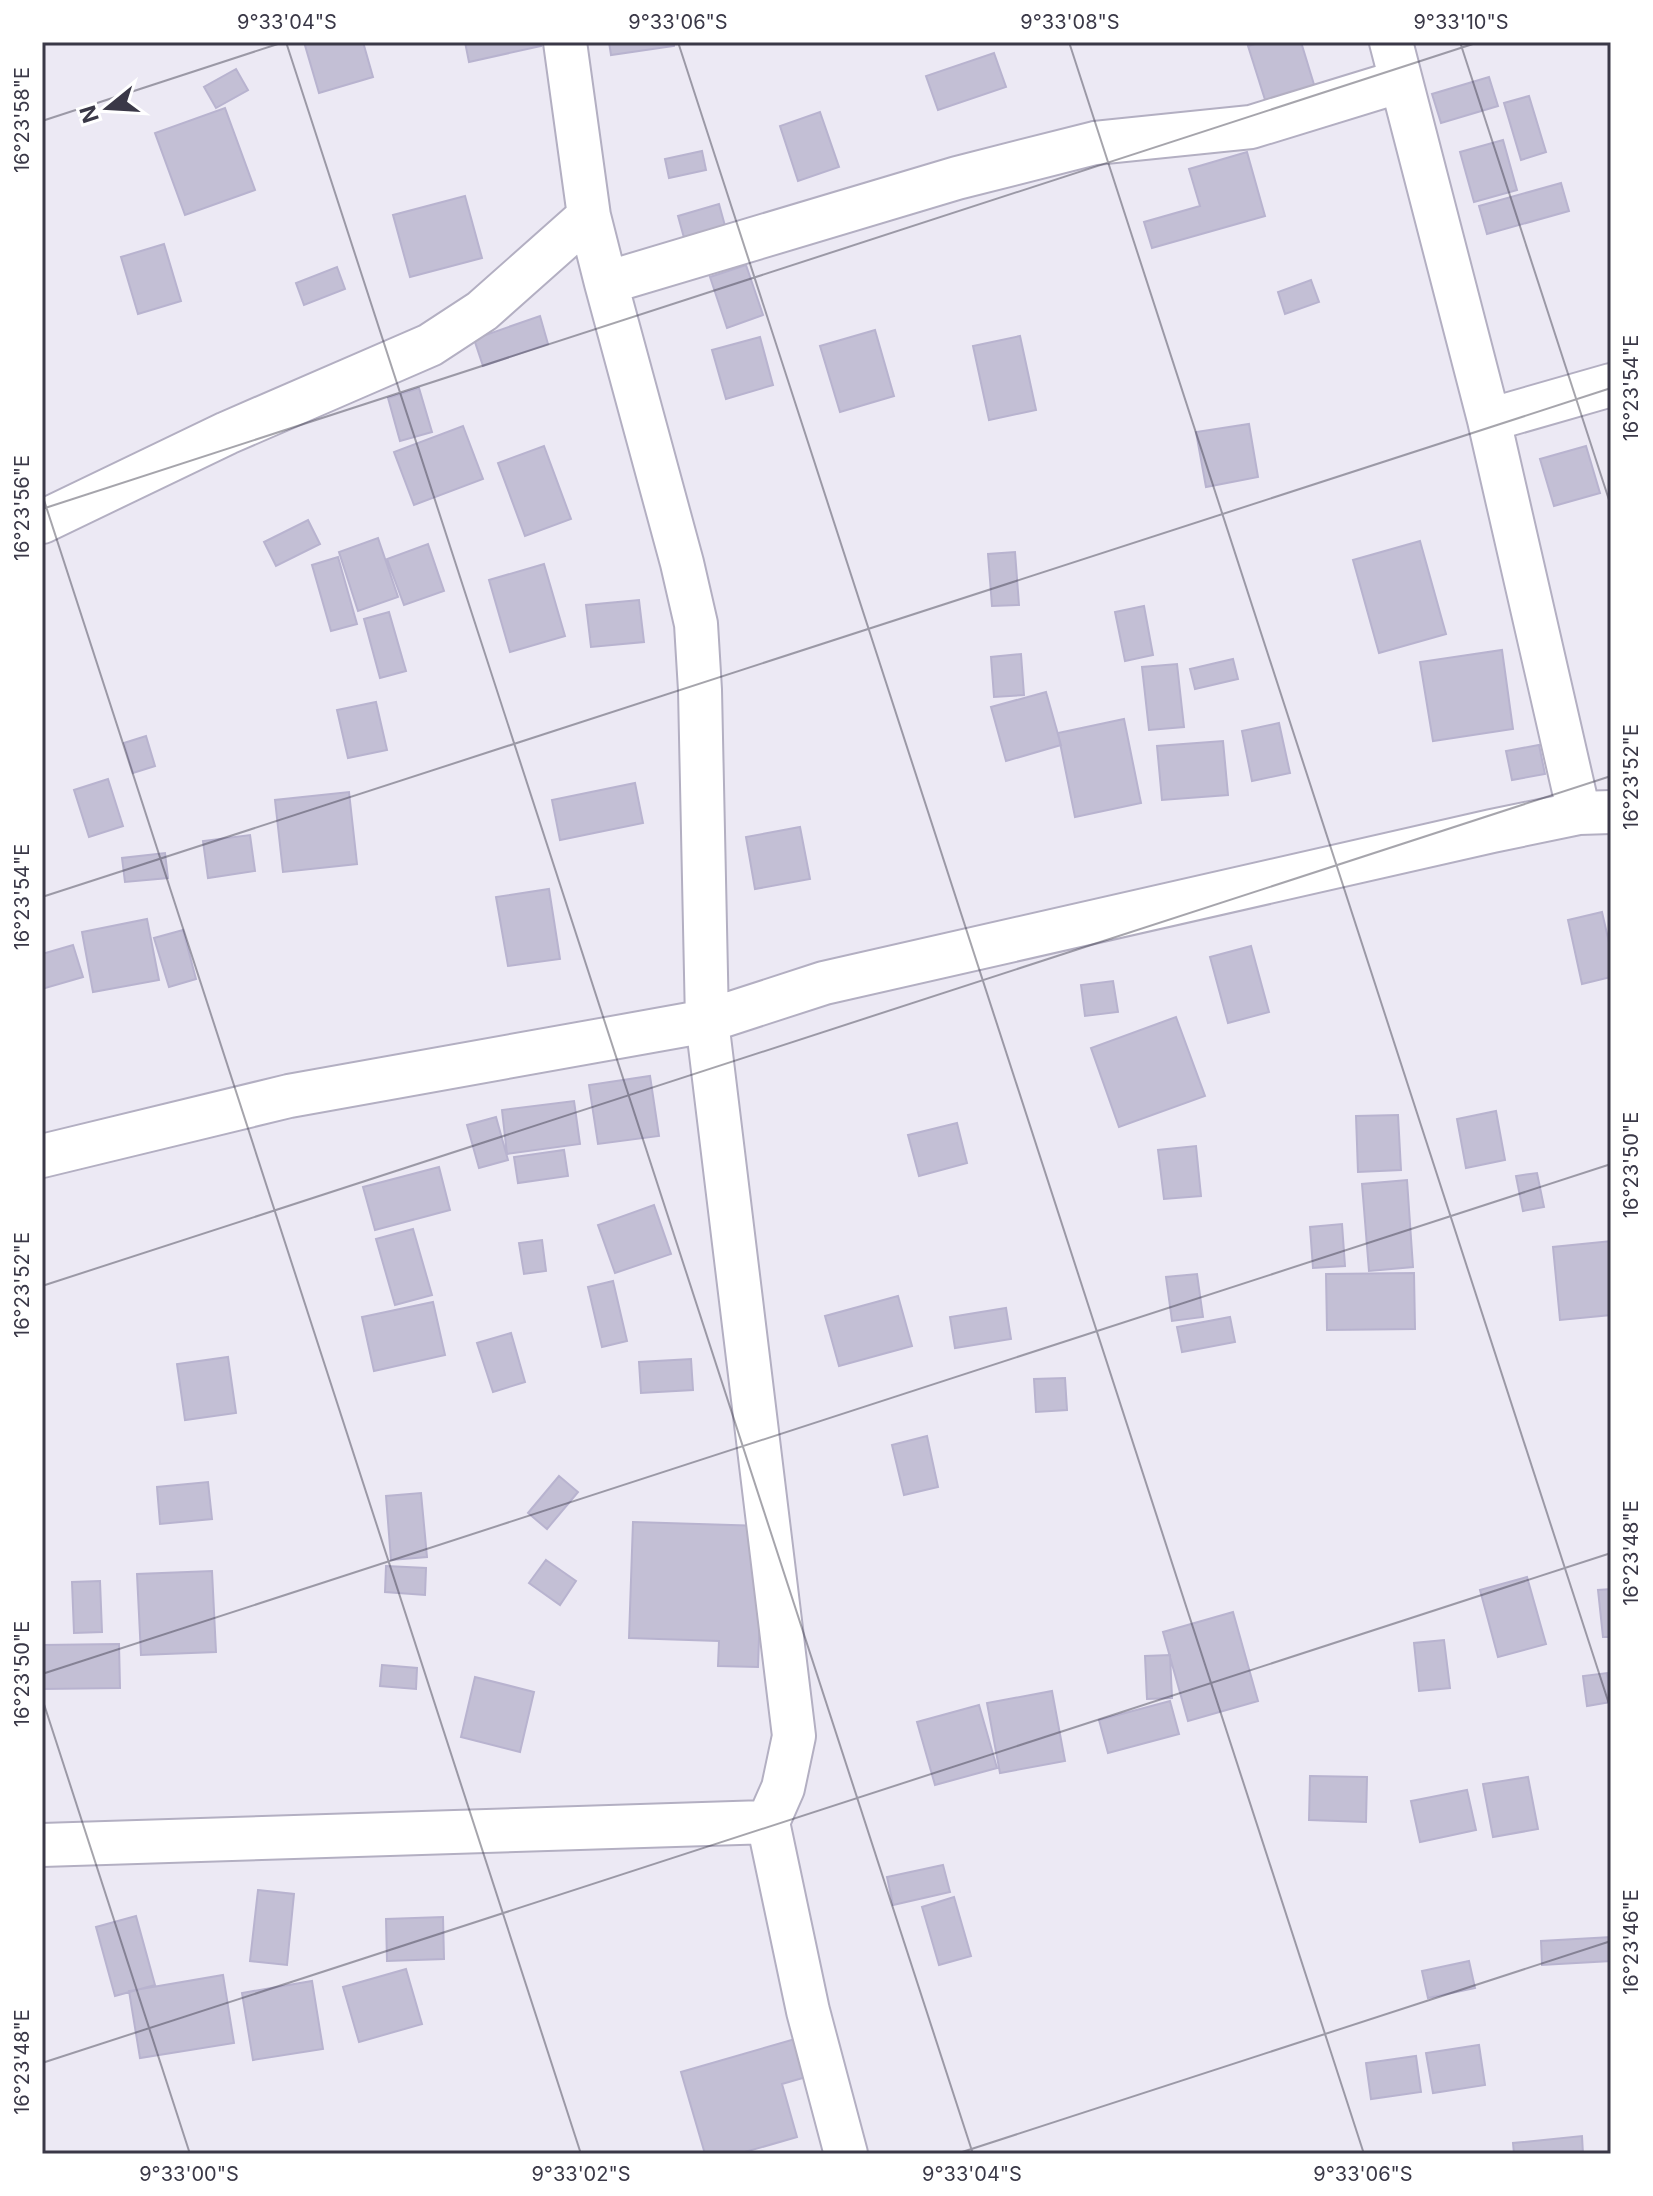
<svg xmlns="http://www.w3.org/2000/svg" width="1653" height="2196" font-family="Inter,sans-serif">
  <style>
    .building { fill: #c3bfd5; stroke: #b8b3cf; stroke-width: 2 }
    .lines { fill: none; stroke-linecap: round; stroke-linejoin: round }
    .minor-casing { stroke: #b3afc2; stroke-width: 46 }
    .minor { stroke: #fff; stroke-width: 42 }
    .ticks { fill: none; stroke: #3a3847; stroke-width: 2; stroke-opacity: 0.45 }
    .neatline { fill: none; stroke: #3a3847; stroke-width: 3 }
    .ticks-label { font-size: 20px; text-anchor: middle; fill: #3a3847 }
  </style>
  <rect width="100%" height="100%" fill="#ece9f4"/>
  <path class="building" d="M304 42H363L373 77 319 93Z
    M465 42H540L541 46 469 62Z
    M609 42H674V46L611 55Z
    M1262 42H1301L1316 91 1267 106 1248 46Z
    M994 53 1006 87 938 110 926 76Z
    M236 69 248 90 216 108 204 87Z
    M1489 77 1498 106 1441 123 1432 94Z
    M1529 96 1546 152 1521 160 1504 103Z
    M225 108 255 190 185 215 155 133Z
    M820 112 839 167 798 181 780 126Z
    M1503 140 1517 190 1474 202 1460 152Z
    M702 151 706 170 669 178 665 159Z
    M1247 152 1265 216 1152 248 1144 222 1200 206 1189 169Z
    M1561 183 1569 211 1487 234 1479 206Z
    M465 196 482 258 410 277 393 215Z
    M719 204 727 233 686 245 678 216Z
    M164 244 181 301 138 314 121 257Z
    M746 265 763 315 727 328 710 277Z
    M337 267 345 289 304 305 296 283Z
    M1311 280 1319 302 1285 314 1278 292Z
    M540 316 548 344 483 366 474 339Z
    M875 330 894 396 840 412 820 346Z
    M1020 336 1036 410 989 420 973 346Z
    M760 337 773 385 726 399 712 350Z
    M419 388 432 432 400 441 388 398Z
    M1249 424 1258 477 1206 487 1196 432Z
    M463 426 483 479 414 505 394 452Z
    M544 446 571 519 525 536 498 463Z
    M1586 446 1600 493 1554 506 1540 459Z
    M308 520 320 544 276 566 264 542Z
    M378 538 398 597 358 611 339 552Z
    M1420 541 1446 634 1379 653 1353 560Z
    M428 544 444 591 404 605 387 559Z
    M1015 552 1019 605 992 606 988 554Z
    M338 557 357 624 331 631 312 565Z
    M544 564 565 636 510 652 489 580Z
    M639 600 644 642 591 647 586 605Z
    M1144 606 1153 655 1125 661 1115 612Z
    M389 612 406 671 380 678 364 619Z
    M1502 650 1513 729 1433 741 1420 662Z
    M1021 654 1024 695 994 697 991 657Z
    M1233 659 1238 679 1195 689 1190 669Z
    M1177 664 1184 727 1149 730 1142 667Z
    M1046 692 1061 745 1006 761 991 707Z
    M376 702 387 750 348 758 337 710Z
    M1124 719 1141 803 1075 817 1058 733Z
    M1279 723 1290 773 1252 781 1242 731Z
    M146 736 155 766 133 773 124 743Z
    M1223 741 1228 795 1162 800 1157 746Z
    M1539 745 1545 774 1512 780 1506 751Z
    M108 779 123 826 89 837 74 790Z
    M635 783 643 823 560 840 552 800Z
    M349 792 357 864 283 872 275 800Z
    M800 827 810 879 755 889 746 837Z
    M250 835 255 871 208 878 203 841Z
    M165 853 168 878 125 882 122 858Z
    M549 889 560 959 508 966 496 897Z
    M1602 912 1611 951V977L1582 984 1568 920Z
    M147 919 159 980 93 992 82 932Z
    M183 930 196 979 169 987 154 938Z
    M73 945 83 977 42 989V954Z
    M1251 946 1269 1012 1228 1023 1210 957Z
    M1113 981 1118 1012 1085 1016 1081 985Z
    M1176 1017 1205 1096 1119 1127 1091 1048Z
    M650 1076 659 1136 598 1144 589 1085Z
    M574 1101 580 1144 507 1154 502 1110Z
    M1496 1111 1505 1160 1466 1168 1457 1119Z
    M1398 1115 1401 1170 1358 1172 1356 1116Z
    M496 1117 508 1160 479 1168 467 1125Z
    M957 1123 967 1163 919 1176 908 1135Z
    M1196 1146 1201 1196 1164 1199 1158 1150Z
    M564 1150 568 1176 518 1183 514 1157Z
    M439 1167 450 1210 375 1230 363 1187Z
    M1537 1173 1544 1207 1523 1211 1516 1176Z
    M1407 1180 1413 1267 1369 1271 1362 1184Z
    M654 1205 671 1254 615 1273 598 1225Z
    M1342 1224 1345 1266 1313 1268 1310 1227Z
    M413 1229 432 1295 395 1305 376 1239Z
    M542 1240 546 1271 524 1274 519 1243Z
    M1611 1241V1315L1560 1320 1553 1247Z
    M1414 1273 1415 1329 1327 1330 1326 1274Z
    M1197 1274 1203 1317 1172 1321 1166 1277Z
    M613 1281 627 1341 602 1347 588 1287Z
    M898 1296 912 1346 839 1366 825 1316Z
    M433 1302 445 1355 374 1371 362 1317Z
    M1006 1308 1011 1339 955 1348 950 1317Z
    M1230 1317 1235 1342 1182 1352 1177 1327Z
    M511 1333 525 1382 493 1392 477 1343Z
    M228 1357 236 1413 185 1420 177 1364Z
    M691 1359 693 1390 641 1393 639 1362Z
    M1065 1378 1067 1410 1036 1412 1034 1379Z
    M927 1436 938 1487 904 1495 892 1445Z
    M559 1476 578 1492 547 1529 528 1513Z
    M208 1482 212 1519 160 1524 157 1487Z
    M421 1493 427 1557 391 1560 386 1496Z
    M633 1522 763 1526 758 1667 718 1666 719 1641 629 1638Z
    M546 1560 576 1581 560 1605 529 1583Z
    M386 1566 426 1568 425 1595 385 1592Z
    M212 1571 216 1652 141 1655 137 1574Z
    M1527 1577 1546 1644 1498 1657 1480 1590Z
    M100 1581 102 1632 74 1633 72 1582Z
    M1611 1589V1637H1603L1598 1590Z
    M1233 1612 1258 1701 1188 1721 1163 1632Z
    M1444 1640 1450 1688 1419 1691 1414 1643Z
    M119 1644 120 1688 42 1689V1645Z
    M1170 1655 1172 1698 1147 1699 1145 1656Z
    M382 1665 417 1668 416 1689 380 1686Z
    M1607 1673 1611 1702 1587 1706 1583 1676Z
    M475 1677 534 1692 520 1752 461 1737Z
    M1052 1691 1065 1761 1000 1773 987 1703Z
    M1170 1701 1179 1734 1108 1753 1099 1720Z
    M979 1705 997 1768 935 1785 917 1722Z
    M1310 1776 1367 1777 1366 1822 1309 1820Z
    M1528 1777 1538 1829 1493 1837 1483 1784Z
    M1467 1790 1476 1830 1420 1842 1411 1801Z
    M943 1865 950 1892 893 1905 887 1877Z
    M258 1890 294 1894 287 1965 250 1961Z
    M954 1897 971 1956 939 1965 922 1907Z
    M136 1916 155 1985 115 1996 96 1927Z
    M443 1917 444 1959 387 1961 386 1919Z
    M1611 1937V1961L1542 1965 1541 1941Z
    M1469 1961 1475 1988 1428 1998 1422 1971Z
    M406 1969 422 2024 359 2042 343 1987Z
    M223 1975 234 2043 140 2058 129 1991Z
    M312 1981 323 2049 253 2060 242 1993Z
    M802 2037 813 2075 782 2084 797 2137 738 2154H705L681 2072Z
    M1479 2045 1485 2085 1433 2093 1426 2053Z
    M1416 2056 1421 2092 1371 2099 1366 2063Z
    M1582 2136 1583 2154H1514L1513 2143Z"/>
  <g class="lines">
    <g class="minor-casing">
      <path id="minor" d="M565 42 589 216 606 283 682 563 696 624 700 690 707 1021 794 1736 783 1788 768 1822 808 2011 846 2154
        M1391 42 1489 420 1579 813
        M606 283 957 178 1095 143 1251 127 1401 81
        M1489 420 1611 385
        M42 522 227 433 430 345 482 311 589 216
        M42 1156 289 1096 707 1021 824 983 1492 831 1579 813 1611 812
        M42 1845 768 1822"/>
    </g>
    <use href="#minor" class="minor"/>
  </g>
  <path class="ticks" d="M286 42 973 2154M678 42 1364 2154M1069 42 1611 1710M1460 42 1611 506M42 121 284 42M42 494 581 2154M42 509 1479 42M42 897 1611 388M42 1286 1611 776M42 1674 1611 1164M42 1698 190 2154M42 2063 1611 1553M956 2154 1611 1941"/>
  <rect width="1653" height="2196" fill="none" stroke="#ffffff" stroke-width="88"/>
  <g transform="translate(108 108) rotate(252)" stroke="#ffffff" stroke-width="6" paint-order="stroke">
  <path d="M0-6L14 30L0 20L-14 30Z" fill="#3a3847"/>
  <text y="-12" font-size="22" font-weight="bold" text-anchor="middle" fill="#3a3847">N</text>
  </g>
  <rect x="44" y="44" width="1565" height="2108" class="neatline"/>
  <g class="ticks-label">
    <text x="287" y="29">9°33'04"S</text>
    <text x="678" y="29">9°33'06"S</text>
    <text x="1070" y="29">9°33'08"S</text>
    <text x="1461" y="29">9°33'10"S</text>
    <text transform="translate(22 120) rotate(-90)" y="7">16°23'58"E</text>
    <text transform="translate(1631 388) rotate(-90)" y="7">16°23'54"E</text>
    <text transform="translate(22 508) rotate(-90)" y="7">16°23'56"E</text>
    <text transform="translate(1631 777) rotate(-90)" y="7">16°23'52"E</text>
    <text transform="translate(22 897) rotate(-90)" y="7">16°23'54"E</text>
    <text transform="translate(1631 1165) rotate(-90)" y="7">16°23'50"E</text>
    <text transform="translate(22 1285) rotate(-90)" y="7">16°23'52"E</text>
    <text transform="translate(1631 1553) rotate(-90)" y="7">16°23'48"E</text>
    <text transform="translate(22 1674) rotate(-90)" y="7">16°23'50"E</text>
    <text transform="translate(1631 1942) rotate(-90)" y="7">16°23'46"E</text>
    <text transform="translate(22 2062) rotate(-90)" y="7">16°23'48"E</text>
    <text x="189" y="2181">9°33'00"S</text>
    <text x="581" y="2181">9°33'02"S</text>
    <text x="972" y="2181">9°33'04"S</text>
    <text x="1363" y="2181">9°33'06"S</text>
  </g>
</svg>
